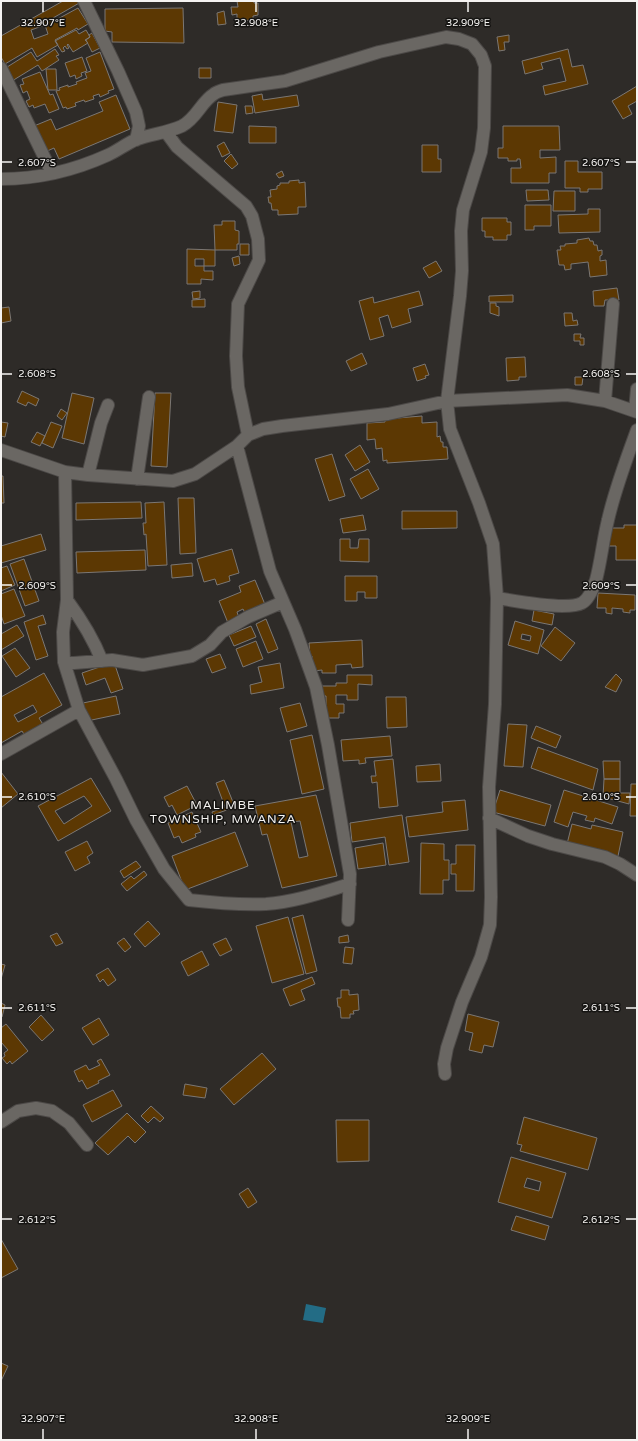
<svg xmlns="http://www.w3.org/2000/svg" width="638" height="1441" font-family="'Varela Round',sans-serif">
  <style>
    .water { fill: #236c85 }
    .building { fill: #5c3803; stroke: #7b7774; fill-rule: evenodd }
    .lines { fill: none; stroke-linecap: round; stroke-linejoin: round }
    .minor-casing { stroke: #4c4947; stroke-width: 14 }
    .minor { stroke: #6a6763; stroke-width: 12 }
    .ticks { fill: none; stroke: #f5f3f1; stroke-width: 1.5 }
    .labels { text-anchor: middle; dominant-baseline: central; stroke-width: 3; stroke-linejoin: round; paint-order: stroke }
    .quarter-label { font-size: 12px; letter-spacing: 1px; fill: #f5f3f1; stroke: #151412 }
    .ticks-label { font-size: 10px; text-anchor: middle; fill: #f5f3f1; stroke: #151412; stroke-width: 3; stroke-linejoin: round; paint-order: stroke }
  </style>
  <rect width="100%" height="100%" fill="#2e2b28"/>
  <path class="water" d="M306 1304 326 1308 323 1323 303 1320Z"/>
  <path class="building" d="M63 1H80L81 2 53 18 54 21 78 8 88 24 78 30 77 28 55 40 58 45 37 57 32 48 5 64 1 57V36ZM45 25 48 34 34 39 31 30Z
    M237 1H254V3H258V15L253 16V20L237 21V14L232 15 231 7H238Z
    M183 8 184 43 112 42V32L105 31V9Z
    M224 11 226 24 218 25 217 13Z
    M76 30 79 34 86 30 90 37 85 40 88 43 73 52 68 44 67 45 69 48 67 49 65 46 63 48 65 51 62 52 55 41Z
    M92 33 100 48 92 52 86 40 90 37 89 35Z
    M509 35V42H504L505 50 499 51 497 37Z
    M55 49 59 55 56 56 59 60 42 71 38 65 12 81 4 69 31 52 37 61Z
    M568 49 572 67 583 65 588 84 545 95 543 86 566 81 560 58 541 63 543 69 525 74 522 61Z
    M100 52 114 89 108 91 109 93 100 97 99 94 93 96 94 99 85 102 84 100 75 103 76 106 67 109 66 107 63 108 56 91 60 90 59 88 68 85V87L77 84 76 82 87 78 85 73 91 71 86 58Z
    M82 57 87 71 81 73 82 76 76 79 75 75 70 77 65 63Z
    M199 68H211V78H199Z
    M46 69H56L57 90H48Z
    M40 72 50 95 53 94 59 109 49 113 45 104 34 108 33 105 29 107 26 101 30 99 27 91 23 93 20 85 24 84 22 79Z
    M637 86V101L628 106 632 114 623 119 612 101Z
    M262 94 263 100 297 95 299 106 255 113 252 96Z
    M116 95 130 129 59 159 54 148 45 152 34 126 51 119 56 130 103 111 99 102Z
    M218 102 237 105 233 133 214 131Z
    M245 106H252L253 113 246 114Z
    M249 126 276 127V143H249Z
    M503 126H559L560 150H540V158L556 157V173H549V183H511V168H521L520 159H517V161H508V158H498V148H503Z
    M224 142 230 153 222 157 217 146Z
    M422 145H438V159H441V172H422Z
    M231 154 238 164 232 169 224 161Z
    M565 161H578V172H602V189H588V192H580V188H565Z
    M282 171 284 176 279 178 276 174Z
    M299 180V183L305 182 306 207H298V214L278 215V210H272L271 203H269L268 197H271L270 190 277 189V186L280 185V183H289V181Z
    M526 190H548L549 200 527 201Z
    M554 191H575V211H553Z
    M525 205H551V226H534V230H525Z
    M588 209H600V232L559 233 558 215 588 214Z
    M482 218H507V222H511V235H507V240H493V237H485V231H482Z
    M222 221H235V230L239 231V244H237V250H215L214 225H222Z
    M589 238 590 241H593L594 245H597L598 251 602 250V255L600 256V261L606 260 607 275 590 277 588 262 571 264V269L565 270 564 265H559L557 250H561L560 246H565V244L577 243V240Z
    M240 244H249V255H240Z
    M187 249 215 250V266H204V259H195V266H204V271H213V280L201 279V284H187Z
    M239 256 240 264 234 266 232 258Z
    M436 261 442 271 429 278 423 268Z
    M617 288 619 300H605L604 306H594L593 291Z
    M200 291V298L193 299 192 292Z
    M419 291 423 305 408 309 411 322 392 328 388 315 379 318 384 336 370 340 359 301 373 297 374 303Z
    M513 295V302H489V296Z
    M205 299V307H192V300Z
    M490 303H496V306L499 307V316L490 313Z
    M9 307 11 321 1 323V308Z
    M564 313H572L573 321 577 320 578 325 565 326Z
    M574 334H581L580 338H584V345H580V341H574Z
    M362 353 367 364 351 371 346 361Z
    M525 357 526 377H519V380L507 381 506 358Z
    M425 364 429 375 425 376 426 378 417 381 413 368Z
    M575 377H583L582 385H575Z
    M22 391 39 399 36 406 28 402 26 406 17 402Z
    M72 393 94 398 84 444 62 438Z
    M155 393H171L167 467 151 466Z
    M61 409 67 413 62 420 57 416Z
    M422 416V423L437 422V437L440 436 441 442H443V447H447L448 459 387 463V460L383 461 382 448 376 449 375 439 367 440V423L385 422V419Z
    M1 422 8 423 5 437 1 436Z
    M51 422 62 426 53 448 42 443Z
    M37 432 45 436 40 446 31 442Z
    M360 445 370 462 355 471 345 455Z
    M332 454 345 496 329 501 315 459Z
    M368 469 379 489 361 499 350 479Z
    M1 476H3L4 503H1Z
    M178 498H194L196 553 180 554Z
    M141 502 142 518 76 520V503Z
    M164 502 167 565 148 566 146 534 144 535 143 523H146L145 503Z
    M402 511H457V528L402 529Z
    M363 515 366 530 343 533 340 519Z
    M624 525H637V560H616V546H609V528H624Z
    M41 534 46 550 1 563V546Z
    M340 539H350V548H358L359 539H369V562L340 561Z
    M232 549 239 573 229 576 230 581 217 585 215 579 204 582 197 559Z
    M145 550 146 570 77 573 76 552Z
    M24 559 39 601 25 606 10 564Z
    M192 563 193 576 172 578 171 565Z
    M7 566 15 585 1 591V568Z
    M345 576H377V598H365V592H357V601H345Z
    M255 580 266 607 246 615 243 609 237 612 239 618 228 623 219 601 241 592 239 586Z
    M14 589 25 616 4 624 1 615V594Z
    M598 593 635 595V610H630V613L623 612V609L612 608V614L606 613V608H597Z
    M534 610 554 614 552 625 532 621Z
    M43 615 46 624 38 626 48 656 36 660 24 622Z
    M266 619 278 649 268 653 256 624Z
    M515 621 544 630 538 654 508 645ZM522 634 531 636 530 641 521 639Z
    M17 625 24 636 1 650V634Z
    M251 626 256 637 234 646 229 635Z
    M555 627 575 643 561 661 541 646Z
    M362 640 363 667 352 668 351 664 336 665V673H322V670L313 671 312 656H310L309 643Z
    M256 641 263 659 243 667 236 649Z
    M15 648 30 668 16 677 2 656Z
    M220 654 226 668 212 673 206 659Z
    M114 662 123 689 111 693 105 678 86 685 82 673Z
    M280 663 284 688 251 694 250 685 262 682 258 667Z
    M44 673 62 705 39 718 44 726 25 736 22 731 1 743V697ZM33 705 37 712 18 722 14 715Z
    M616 674 622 680 616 692 605 687Z
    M347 675H372V685L358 684V700H347V695H336V704H344V713H339V718H326V696H322V686H336V683H347Z
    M116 696 120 714 87 721 83 703Z
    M386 697H406L407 727 387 728Z
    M300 703 307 726 287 732 280 708Z
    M508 724 527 725 523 767 504 766Z
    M536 726 561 736 556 748 531 738Z
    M312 735 324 789 302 794 290 740Z
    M390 736 392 756 365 758 366 763 359 764V760L343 761 341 740Z
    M538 747 598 769 593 790 531 768Z
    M393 759 398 806 379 808 377 782 372 783 371 776H376L374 761Z
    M603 761H620V779H604Z
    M440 764 441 781 417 782 416 766Z
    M1 772 18 794 1 808Z
    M91 778 111 811 58 841 38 806ZM84 796 92 806 64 824 55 811Z
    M604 779H620V793H630L629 804 603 797Z
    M224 780 235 807 213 815 212 812 225 807 216 783Z
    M631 784H637V816H630Z
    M187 786 197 805 177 815 172 805 169 807 164 797Z
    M500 790 551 805 545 826 493 812Z
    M564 790 618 807 612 824 595 818 594 822 585 820 587 816 573 812 568 827 554 822Z
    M316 795 337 876 282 888 267 834 262 835 255 806ZM300 821 308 856 299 858 291 822Z
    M465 800 468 830 409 837 406 817 443 812 442 802Z
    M192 812 201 832 195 834 196 837 182 843 179 836 174 838 168 823Z
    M402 815 409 862 389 865 385 837 352 842 350 823Z
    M572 824 591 829 592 825 623 832 618 856 567 844Z
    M235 832 248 866 185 890 172 856Z
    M87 841 93 853 87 857 90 863 75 871 65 852Z
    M383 843 386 865 358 869 355 848Z
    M421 843 444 844V860H449V880H443V894H420Z
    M456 845H475L474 891H456V874H451V864H456Z
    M136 861 141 867 124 878 120 871Z
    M144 871 147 875 127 891 121 884 131 876 134 879Z
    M303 915 317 971 306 974 292 918Z
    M288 917 304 974 272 983 256 926Z
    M148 921 160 934 145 947 134 934Z
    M57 933 63 943 56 946 50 936Z
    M348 935 349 942 339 943V937Z
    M124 938 131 947 125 952 117 943Z
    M226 938 232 950 220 956 213 944Z
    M345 947 354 948 352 964 343 963Z
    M202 951 209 965 188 976 181 962Z
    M1 964 5 965 1 979Z
    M108 968 116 980 108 986 103 979 100 982 96 975Z
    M312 977 315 984 301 990 305 1000 290 1006 283 989Z
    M341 990H349V995L358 994 359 1010 353 1011 354 1014H350V1018H341L340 1007H338L337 998H341Z
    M1 1003 5 1005 2 1017H1Z
    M468 1014 499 1022 493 1047 484 1045 482 1053 469 1050 473 1033 465 1031Z
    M41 1015 54 1030 42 1041 29 1027Z
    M99 1018 109 1035 93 1045 82 1028Z
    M6 1024 28 1051 12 1064 10 1061 7 1064 2 1058 5 1056 4 1053 8 1050 1 1042V1028Z
    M262 1053 276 1069 234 1105 220 1089Z
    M101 1059 110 1075 98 1081 99 1083 87 1089 82 1080 79 1082 74 1071 86 1065 89 1070 100 1065 97 1061Z
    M185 1084 207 1088 205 1098 183 1095Z
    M113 1090 122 1106 92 1122 83 1105Z
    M151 1106 164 1118 160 1122 154 1117 148 1123 141 1116Z
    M127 1113 146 1132 135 1143 128 1136 108 1155 95 1143Z
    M524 1117 597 1138 588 1170 520 1151 522 1145 517 1144Z
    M336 1120H369V1161L337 1162Z
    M511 1157 566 1173 552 1218 498 1202ZM527 1178 541 1182 539 1191 524 1187Z
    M248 1188 257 1202 248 1208 239 1194Z
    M516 1216 549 1226 545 1240 511 1230Z
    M1 1239 18 1269 1 1278Z
    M1 1363 8 1366 1 1381Z"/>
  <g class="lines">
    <g class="minor-casing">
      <path id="minor" d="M84 1 118 71 136 112 139 126 136 140
        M1 68 52 173
        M166 132 177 147 246 206 252 216 258 239 259 260 238 304 236 356 238 387 248 435
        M1 179C37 179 75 170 108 155 117 151 126 144 135 140 150 134 167 133 182 126 197 118 201 102 214 94 216 92 220 91 223 90L285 81 379 52 446 37 459 39 472 44 481 55 485 66 484 128 481 152 463 210 461 231 462 271 460 296 447 401 450 429 479 503 493 544 497 598 495 704 489 787 491 897 490 925 481 957 462 1002 447 1048 444 1064 445 1074
        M605 401 613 304
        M635 411 637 389
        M237 446 270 571 295 629 316 687 328 745 350 874 348 920
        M1 450 65 472 88 475 173 481 195 474 237 446 248 435 263 429 282 426 388 414 447 401 567 395 605 401 637 412
        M65 472 67 600 63 632 64 662 79 710 116 779 136 820 164 869 189 900C215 903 240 905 266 904 295 902 323 892 350 884
        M88 475 101 423 108 405
        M137 479 149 397
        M497 598C515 601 567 611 582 603 589 599 593 589 596 580 601 561 603 540 608 520 615 489 626 460 637 430
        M67 600C81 619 93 638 102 661
        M64 662 74 663 112 660 143 665 192 656 210 645 222 632 248 617 283 602
        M1 754 79 710
        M489 818 528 836 552 844 605 857 620 864 637 875
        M1 1122 18 1111 36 1108 52 1111 69 1123 87 1145"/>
    </g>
    <use href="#minor" class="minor"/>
  </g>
  <path class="ticks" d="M43 2V12M256 2V12M468 2V12M2 162H12M626 162H636M2 374H12M626 374H636M2 585H12M626 585H636M2 797H12M626 797H636M2 1008H12M626 1008H636M2 1219H12M626 1219H636M43 1429V1439M256 1429V1439M468 1429V1439"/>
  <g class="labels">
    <g class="quarter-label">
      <text x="223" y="805">MALIMBE<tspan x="223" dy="14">TOWNSHIP, MWANZA</tspan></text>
    </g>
  </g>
  <g class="ticks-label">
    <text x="43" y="26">32.907°E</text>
    <text x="256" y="26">32.908°E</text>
    <text x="468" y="26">32.909°E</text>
    <text x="37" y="166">2.607°S</text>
    <text x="601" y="166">2.607°S</text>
    <text x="37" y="377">2.608°S</text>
    <text x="601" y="377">2.608°S</text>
    <text x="37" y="589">2.609°S</text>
    <text x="601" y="589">2.609°S</text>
    <text x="37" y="800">2.610°S</text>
    <text x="601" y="800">2.610°S</text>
    <text x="37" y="1011">2.611°S</text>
    <text x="601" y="1011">2.611°S</text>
    <text x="37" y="1223">2.612°S</text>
    <text x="601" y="1223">2.612°S</text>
    <text x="43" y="1422">32.907°E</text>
    <text x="256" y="1422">32.908°E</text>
    <text x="468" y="1422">32.909°E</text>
  </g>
  <rect width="638" height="1441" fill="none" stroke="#f5f3f1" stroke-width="4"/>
</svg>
